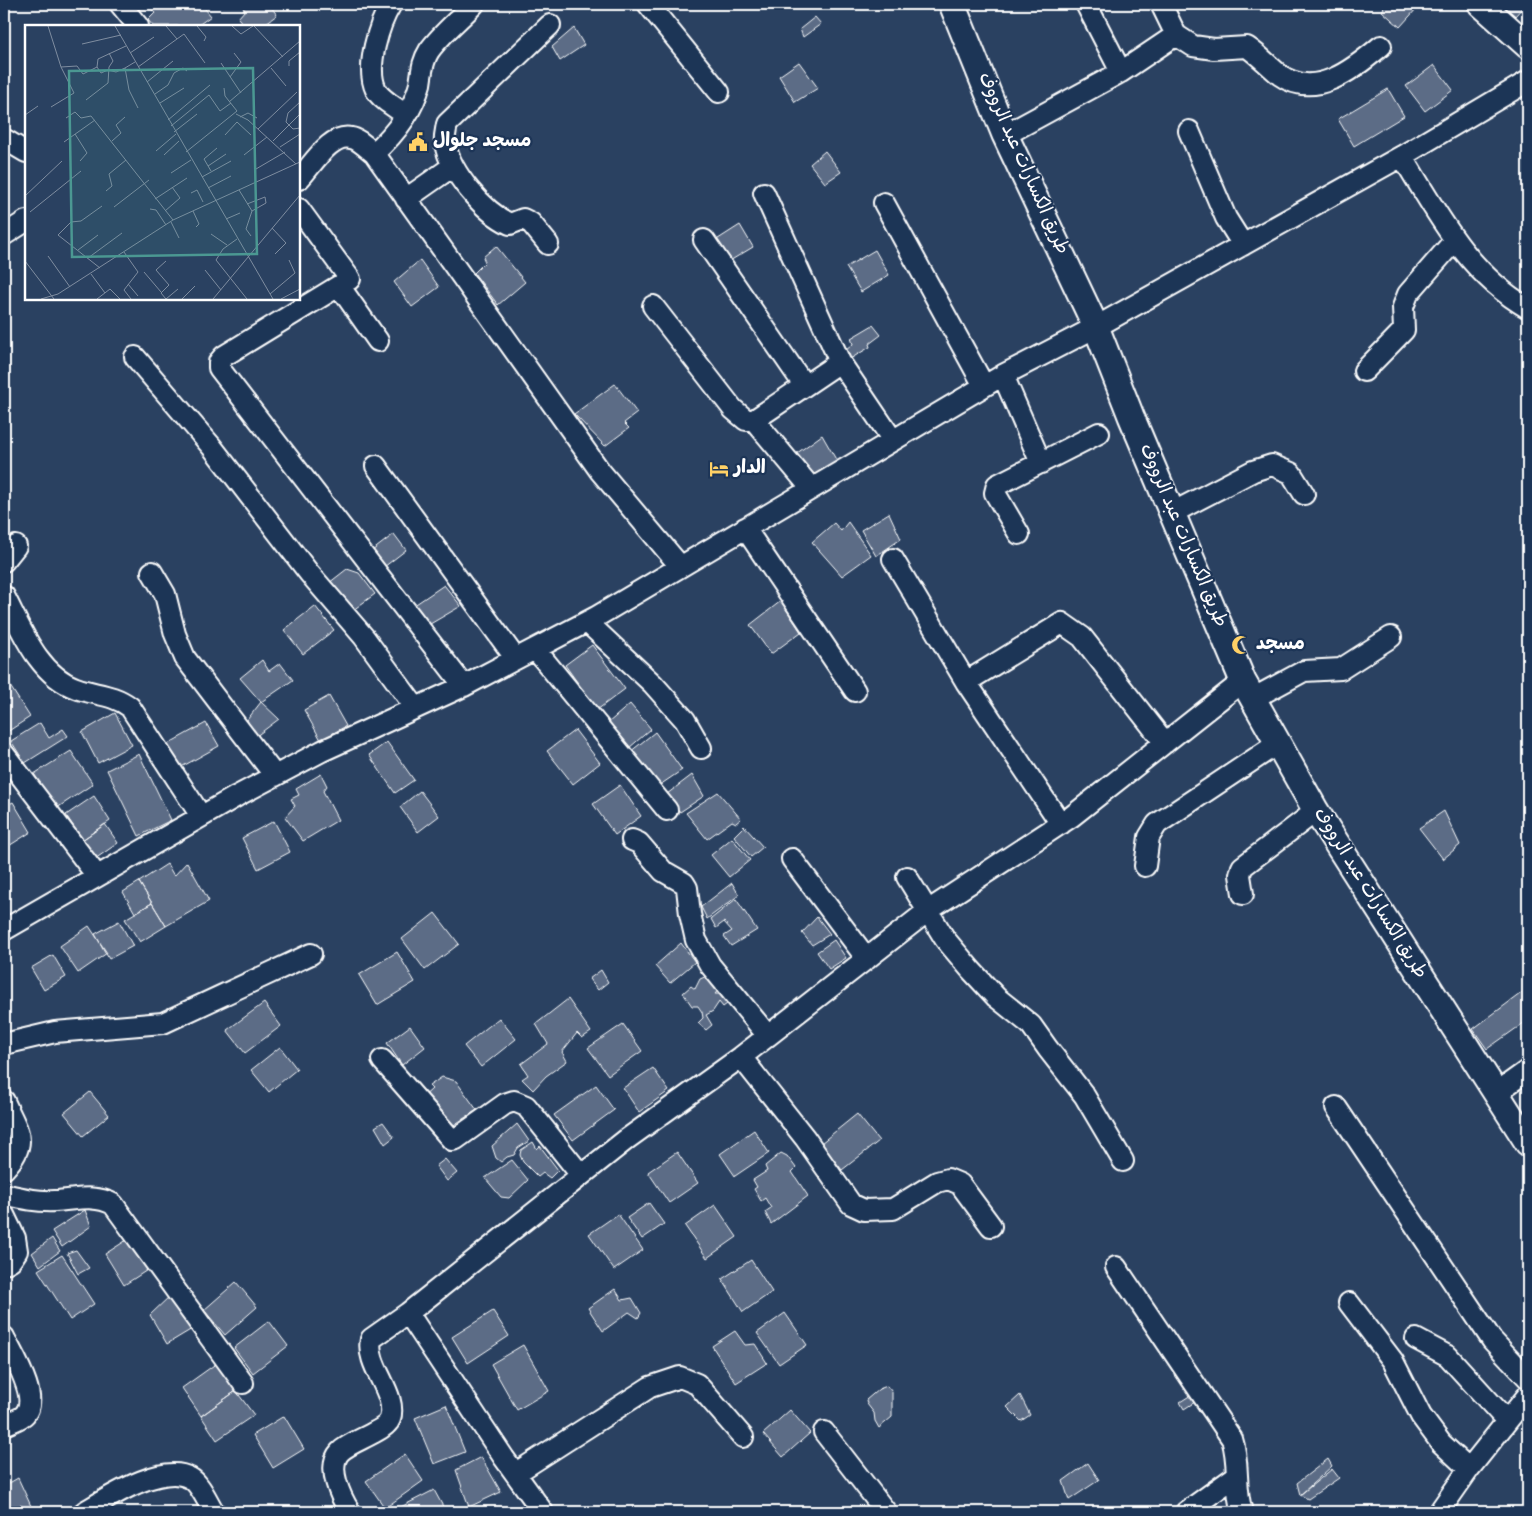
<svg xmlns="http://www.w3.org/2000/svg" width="1532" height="1516" font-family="Dekko,'Playpen Sans Arabic',sans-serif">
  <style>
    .building { fill: #5b6c86; stroke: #fff }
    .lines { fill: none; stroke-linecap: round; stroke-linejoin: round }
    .minor-casing { stroke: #fff; stroke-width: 24 }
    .major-casing { stroke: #fff; stroke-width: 29 }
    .minor { stroke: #1d3557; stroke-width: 20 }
    .major { stroke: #1d3557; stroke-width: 25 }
    .labels { text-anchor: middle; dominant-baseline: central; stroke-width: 4.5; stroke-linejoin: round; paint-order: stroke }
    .poi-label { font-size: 19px; font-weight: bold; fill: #fff; stroke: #1d3557; text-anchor: start }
    .street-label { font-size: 19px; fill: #fff; stroke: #1d3557 }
    .inset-road { fill: none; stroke: #7f8da0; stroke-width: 1 }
    .view { fill: #4b9892; fill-opacity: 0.15; stroke: #4b9892; stroke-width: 2.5 }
    .inset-edge { fill: none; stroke: #fff; stroke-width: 2.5 }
  </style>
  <rect width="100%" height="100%" fill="#2a4161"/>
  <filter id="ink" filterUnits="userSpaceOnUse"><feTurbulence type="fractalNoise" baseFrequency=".02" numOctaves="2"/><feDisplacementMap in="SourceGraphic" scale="10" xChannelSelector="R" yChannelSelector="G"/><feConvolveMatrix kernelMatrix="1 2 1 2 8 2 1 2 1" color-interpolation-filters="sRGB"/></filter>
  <g filter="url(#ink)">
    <path class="building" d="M155 4H201L211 16 197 26H153L148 20 155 13 150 8Z
      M240 4H269L277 15 262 26H245L238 18 245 10Z
      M1380 4H1415L1418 7 1400 27 1382 11 1384 8Z
      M1499 4H1526L1514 17Z
      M815 17 821 24 803 37 800 29Z
      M574 28 584 45 560 61 552 47Z
      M799 62 818 88 795 102 779 76Z
      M1434 65 1453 90 1425 111 1406 86Z
      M1388 89 1404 116 1354 146 1338 119Z
      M825 151 841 172 825 183 810 164Z
      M740 225 753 247 728 262 715 241Z
      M496 246 525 282 498 305 474 273 485 262 483 257Z
      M875 250 889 275 861 292 846 267Z
      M420 260 439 287 412 307 394 282Z
      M873 325 881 335 869 344 870 347 850 359 844 352 853 344 851 338Z
      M615 384 637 413 624 423 629 428 605 446 574 414Z
      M822 435 838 463 808 479 793 456Z
      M889 513 901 539 876 556 861 530Z
      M848 522 871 555 842 576 812 542 834 523 841 531Z
      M394 534 406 550 384 567 372 551Z
      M347 569 359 573 375 594 349 613 329 583Z
      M444 585 461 606 425 627 410 608Z
      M781 601 801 632 771 654 750 625Z
      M315 606 334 630 303 654 284 630Z
      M592 645 625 689 597 710 565 665Z
      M262 660 269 671 280 663 293 680 261 702 240 678Z
      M10 686 30 717 4 734V691Z
      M329 696 346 726 321 740 304 710Z
      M261 702 279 719 255 737 247 720Z
      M630 704 651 729 629 748 608 723Z
      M115 713 132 745 98 763 82 732Z
      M40 723 49 738 63 729 68 736 25 763 11 741Z
      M206 723 219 746 176 770 164 746Z
      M575 730 600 763 573 784 547 751Z
      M655 732 682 770 657 787 630 752Z
      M387 742 414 780 395 793 369 755Z
      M71 751 93 784 57 808 34 774Z
      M139 754 171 820 139 836 107 770Z
      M321 774 327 786 323 791 338 820 303 841 285 817 295 806 291 799 299 795 296 789Z
      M692 775 704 796 680 812 667 794Z
      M620 785 641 816 615 835 593 804Z
      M420 791 439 816 418 832 400 807Z
      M718 792 741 819 736 823 732 821 707 839 686 813Z
      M94 796 110 821 82 840 66 815Z
      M13 802 31 832 4 849V807Z
      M1444 811 1460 845 1443 859 1419 828Z
      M274 821 290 852 258 869 242 838Z
      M105 824 118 843 95 859 82 840Z
      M744 826 763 847 751 857 734 836Z
      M732 838 750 860 729 877 711 855Z
      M187 862 209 901 166 926 139 882 167 864 174 876Z
      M139 882 152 903 135 913 123 892Z
      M732 883 739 895 707 919 701 907Z
      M736 899 757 930 731 946 724 936 732 931 724 922 716 928 711 919Z
      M152 903 166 926 140 942 125 919Z
      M435 913 459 944 425 970 402 939Z
      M817 917 830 934 812 945 802 933Z
      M119 921 133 946 109 959 95 934Z
      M89 926 107 953 78 973 60 946Z
      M834 940 846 958 829 969 817 952Z
      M681 943 695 962 670 983 655 966Z
      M397 952 415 982 377 1005 359 975Z
      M53 955 66 977 44 990 31 968Z
      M601 970 608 982 598 990 589 979Z
      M707 976 720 988 715 994H719L725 988 736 997 723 1007 719 1002 713 1011 706 1015 712 1025 706 1030 698 1023 703 1018 702 1012 698 1006H692L683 993 691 986 695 989 700 979Z
      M1528 988V1020L1487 1049 1473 1029Z
      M568 999 591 1032 582 1038 577 1033 562 1052 567 1061 546 1076 533 1090 522 1079 528 1075 521 1064 548 1044 536 1024Z
      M264 1003 281 1026 245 1053 227 1030Z
      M499 1018 516 1039 481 1067 464 1046Z
      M623 1024 642 1051 608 1075 588 1048Z
      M410 1026 425 1047 402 1065 387 1043Z
      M280 1047 297 1069 269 1092 251 1070Z
      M653 1068 669 1091 639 1112 623 1088Z
      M442 1077 456 1081 477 1110 446 1130 422 1098 432 1089 429 1086Z
      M596 1085 614 1110 573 1140 554 1115Z
      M90 1092 109 1115 83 1136 64 1113Z
      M857 1114 879 1141 842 1170 821 1143Z
      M383 1122 394 1137 385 1144 375 1127Z
      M517 1124 529 1141 518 1148 514 1155 507 1157 501 1162 496 1158 492 1146Z
      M754 1130 769 1153 735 1176 720 1154Z
      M533 1142 537 1149 540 1146 558 1170 550 1178 543 1173 538 1177 523 1162 520 1155 521 1150Z
      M677 1152 698 1183 669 1203 648 1172Z
      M781 1153 787 1156 796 1168 792 1172 808 1196 771 1224 765 1212 771 1208 765 1198 761 1201 754 1189 757 1187 753 1180 767 1171 765 1166Z
      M445 1159 457 1173 447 1181 436 1166Z
      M512 1160 528 1180 509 1198 501 1197 485 1178Z
      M649 1203 664 1224 642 1239 627 1218Z
      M715 1205 737 1237 707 1258 685 1226Z
      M85 1210 91 1226 62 1247 52 1231Z
      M618 1214 643 1250 614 1270 589 1234Z
      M133 1236 152 1267 124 1285 105 1254Z
      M52 1238 60 1251 40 1266 32 1253Z
      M76 1250 89 1268 78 1274 67 1253Z
      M62 1255 94 1304 70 1320 38 1270Z
      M751 1260 772 1292 743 1312 722 1279Z
      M236 1282 257 1307 225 1335 204 1310Z
      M615 1289 622 1300 632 1298 641 1313 638 1318 629 1312 603 1331 588 1308Z
      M172 1294 192 1329 167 1344 150 1315Z
      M493 1311 509 1336 468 1363 452 1337Z
      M785 1313 807 1345 779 1364 757 1333Z
      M269 1321 288 1346 253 1373 234 1348Z
      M735 1331 745 1345 755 1344 767 1363 736 1383 712 1346Z
      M523 1345 549 1391 517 1410 491 1364Z
      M217 1363 236 1391 201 1416 182 1388Z
      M887 1386 892 1392V1417L879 1428 875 1421 874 1413 867 1404 866 1400 879 1389Z
      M236 1391 254 1415 217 1440 201 1416Z
      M1020 1395 1030 1415 1021 1421 1007 1407Z
      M1191 1395 1195 1402 1184 1409 1180 1402Z
      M446 1405 465 1452 434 1464 415 1418Z
      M790 1410 810 1433 783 1457 763 1434Z
      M284 1416 304 1449 273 1468 253 1435Z
      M405 1454 423 1481 385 1508 366 1481Z
      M481 1457 501 1492 469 1507 456 1470Z
      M1328 1459 1332 1466 1300 1495 1297 1483Z
      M1088 1463 1099 1480 1069 1500 1063 1481Z
      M1332 1469 1339 1478 1308 1499 1300 1495Z
      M18 1478 31 1506 23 1510 21 1505 4 1512V1486Z
      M434 1490 446 1512H391Z"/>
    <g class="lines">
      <g class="minor-casing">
        <path id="minor" d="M120 4 138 26
          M391 4C379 24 365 67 376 90 381 100 397 108 406 115
          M648 4 719 92
          M1086 4 1121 72
          M1161 4 1176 35
          M1189 131 1226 218 1243 245
          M1005 135 1121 72 1176 35 1193 46 1214 49 1247 47C1259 55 1269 66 1280 75 1315 100 1354 69 1381 46
          M4 139 26 152
          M374 153C394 135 413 111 420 84 422 72 422 62 429 51 441 34 460 19 474 4
          M1402 156C1437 213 1468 274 1528 308
          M299 179C312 166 330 133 351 138 359 139 367 148 374 153L600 471 680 566
          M764 193 840 362 892 439
          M406 199 453 166
          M884 203 984 386
          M299 209 350 279 224 356 219 362V368L464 686
          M4 235 26 221
          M704 240 804 385
          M548 244 531 223 523 219 510 224C484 212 450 173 445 143 444 137 446 130 447 124L550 25
          M340 287 378 341
          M653 306 733 409 746 420H754L840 362
          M135 357 212 447 309 573 364 637 415 707
          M1364 371 1404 330 1403 307 1408 294 1454 241
          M1003 375 1041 463
          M754 420 811 488
          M376 466 516 659
          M1172 513 1253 471 1272 465 1291 473 1304 494
          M745 528 855 691
          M1019 534 995 493 997 485 1099 433
          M893 559 966 682 1061 824
          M4 561 16 546
          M152 572 165 594 175 634 185 658 275 776
          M4 596C21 628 38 675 76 688 95 695 113 694 130 707L201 816
          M587 622 653 684 685 720 701 748
          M535 649 667 810
          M966 682 1062 623 1082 637 1165 743
          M1252 699 1304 671 1341 669 1391 637
          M4 754 97 876
          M632 840 639 843 663 871 684 883 687 888 690 914 696 940 710 965 768 1036
          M792 859 867 959
          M1145 866 1149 837 1157 824 1277 744
          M907 877 945 939 971 970 996 997 1031 1025 1048 1049 1084 1095 1123 1161
          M1243 894 1240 875 1242 867 1316 811
          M4 930 237 796 322 751 464 686 596 617 1003 375 1096 327 1402 156 1528 81
          M4 1044 55 1032 163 1023 311 954
          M741 1057 805 1138 851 1204 864 1210 893 1209 937 1182 948 1179 960 1184 991 1226
          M382 1060 452 1140 456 1139 505 1104 514 1101 526 1106 581 1175
          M1496 1093 1528 1070
          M4 1101C17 1131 30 1142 4 1169
          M1336 1107 1492 1340 1528 1378
          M4 1194C21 1198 37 1202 55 1201 76 1200 94 1194 113 1204L243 1383
          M4 1215 15 1238 17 1251 11 1260 4 1264
          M1116 1267 1232 1439C1240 1463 1234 1488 1242 1512
          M1349 1303 1393 1361 1421 1416 1441 1443 1469 1469
          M408 1313 504 1458 543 1512
          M4 1337C12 1354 40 1397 25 1414 21 1419 10 1422 4 1425
          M1416 1339 1448 1356 1507 1421
          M824 1432 886 1512
          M516 1473 650 1387 680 1377 697 1384 743 1437
          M84 1512C108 1498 162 1462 190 1478 200 1483 208 1503 214 1512
          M350 1512C341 1498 326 1467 340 1452 348 1444 363 1439 373 1433 379 1430 388 1425 390 1419 398 1393 365 1366 371 1339L408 1313 627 1139 741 1057 929 910 1071 817 1243 681
          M1186 1512 1236 1476
          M1439 1512 1469 1469 1528 1395"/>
      </g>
      <g class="major-casing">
        <path id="major" d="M952 4 1005 135 1096 327 1131 416 1243 681 1316 811 1528 1143
          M1481 4 1528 46"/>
      </g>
      <use href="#minor" class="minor"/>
      <use href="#major" class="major"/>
    </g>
  </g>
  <defs>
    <g id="civic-bare" transform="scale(1.5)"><path d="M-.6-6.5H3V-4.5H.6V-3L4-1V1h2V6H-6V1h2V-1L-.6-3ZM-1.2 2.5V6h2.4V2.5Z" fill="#ffd166" stroke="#1d3557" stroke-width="2.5" paint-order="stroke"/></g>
    <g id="hotel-bare" transform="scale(1.5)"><path d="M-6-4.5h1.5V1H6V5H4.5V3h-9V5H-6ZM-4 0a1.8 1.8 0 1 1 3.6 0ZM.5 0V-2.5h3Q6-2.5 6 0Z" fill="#ffd166" stroke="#1d3557" stroke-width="2.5" paint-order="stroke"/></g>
    <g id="mosque-bare" transform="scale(1.5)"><path d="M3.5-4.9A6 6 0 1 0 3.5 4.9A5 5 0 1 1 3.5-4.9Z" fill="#ffd166" stroke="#1d3557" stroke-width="2.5" paint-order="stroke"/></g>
  </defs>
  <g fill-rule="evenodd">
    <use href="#civic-bare" x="418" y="142"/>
    <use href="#hotel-bare" x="719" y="469"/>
    <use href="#mosque-bare" x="1241" y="645"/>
  </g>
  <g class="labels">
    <g class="poi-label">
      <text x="433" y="142">مسجد جلوال</text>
      <text x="734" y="469">الدار</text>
      <text x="1256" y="645">مسجد</text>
    </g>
    <g class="street-label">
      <text transform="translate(1022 164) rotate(66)">طريق الكسارات عبد الرووف</text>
      <text transform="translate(1182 536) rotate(67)">طريق الكسارات عبد الرووف</text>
      <text transform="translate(1369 894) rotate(58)">طريق الكسارات عبد الرووف</text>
    </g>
  </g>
  <g transform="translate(25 25)">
    <rect width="275" height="275" fill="#2a4161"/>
    <path class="inset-road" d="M23 1 36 42 52 41 58 49 72 42 73 34 101 21M90 1 248 274M172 1 181 12 179 16M207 1 216 9 228 1M229 1 258 32M152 14 159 9 180 38M57 19 96 10M105 28 129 12M110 37 100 43 104 65 113 83M196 38 216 68M264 41V36L275 27M72 42 76 48 83 45 91 47 100 43M113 42 152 14 141 1M246 43 261 61M205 52 216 37 209 28M122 57 148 36M130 69 143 60 149 48 158 43 162 46M61 75 83 58 84 42 88 36 84 28M204 77 275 16M275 77 263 88 261 97 268 104 275 103M135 78 159 63M26 82 49 68 36 42M211 89 223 95 271 139M0 90 13 81M215 92 223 88 232 93M41 93 50 87 56 93 66 91 148 195M143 95 185 60M146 101 184 70 195 86 206 78M233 104 272 67M149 107 172 89M50 109 62 128 55 136M200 110 212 97 226 110M87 116 96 108 91 100 100 92M248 116 275 89M39 117 70 95M255 122 275 109M131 126 151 109M161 127 212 86 200 71 199 63M139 130 154 116M219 130 242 112M183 141 201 129M231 144 260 127M186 146 179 134 192 123M146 148 166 135M177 152 206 136M183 163 206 151M214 165 227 186 221 204 226 211M81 166 87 161 84 149 101 135M166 168 172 165 178 177M0 171 37 136M130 174 162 153M222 179 240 172 241 178 227 186M89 182 124 155M125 184 131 185 141 200M140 186 155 173 147 162M168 186 174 199 171 202M5 187 56 146M201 194 215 188M146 197 154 213M247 203 261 218 250 229M186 209 202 220M212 214 198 224 191 235 222 274M53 225 73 210M99 227 113 247 99 265 106 274M23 231 45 262M63 233 97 208M0 236 29 274M141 236 131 245 144 260 136 268 141 274 153 264M75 243 33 210 46 197 56 196 77 181M180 245 196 265M119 247 136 267M66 249 80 268M103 259 113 271M245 269 270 248 264 235M16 274 33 269 148 195 275 137M72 274 85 264 95 274M157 274 170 261M188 274 275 170M256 274 275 264"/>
    <path class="view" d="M228 43 232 229 47 232 44 46Z"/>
    <rect width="275" height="275" class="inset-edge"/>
  </g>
  <rect width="1532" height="1516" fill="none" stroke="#1d3557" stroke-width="20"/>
  <rect x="10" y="10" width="1512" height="1496" fill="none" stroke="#fff" stroke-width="2" filter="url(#ink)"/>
</svg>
